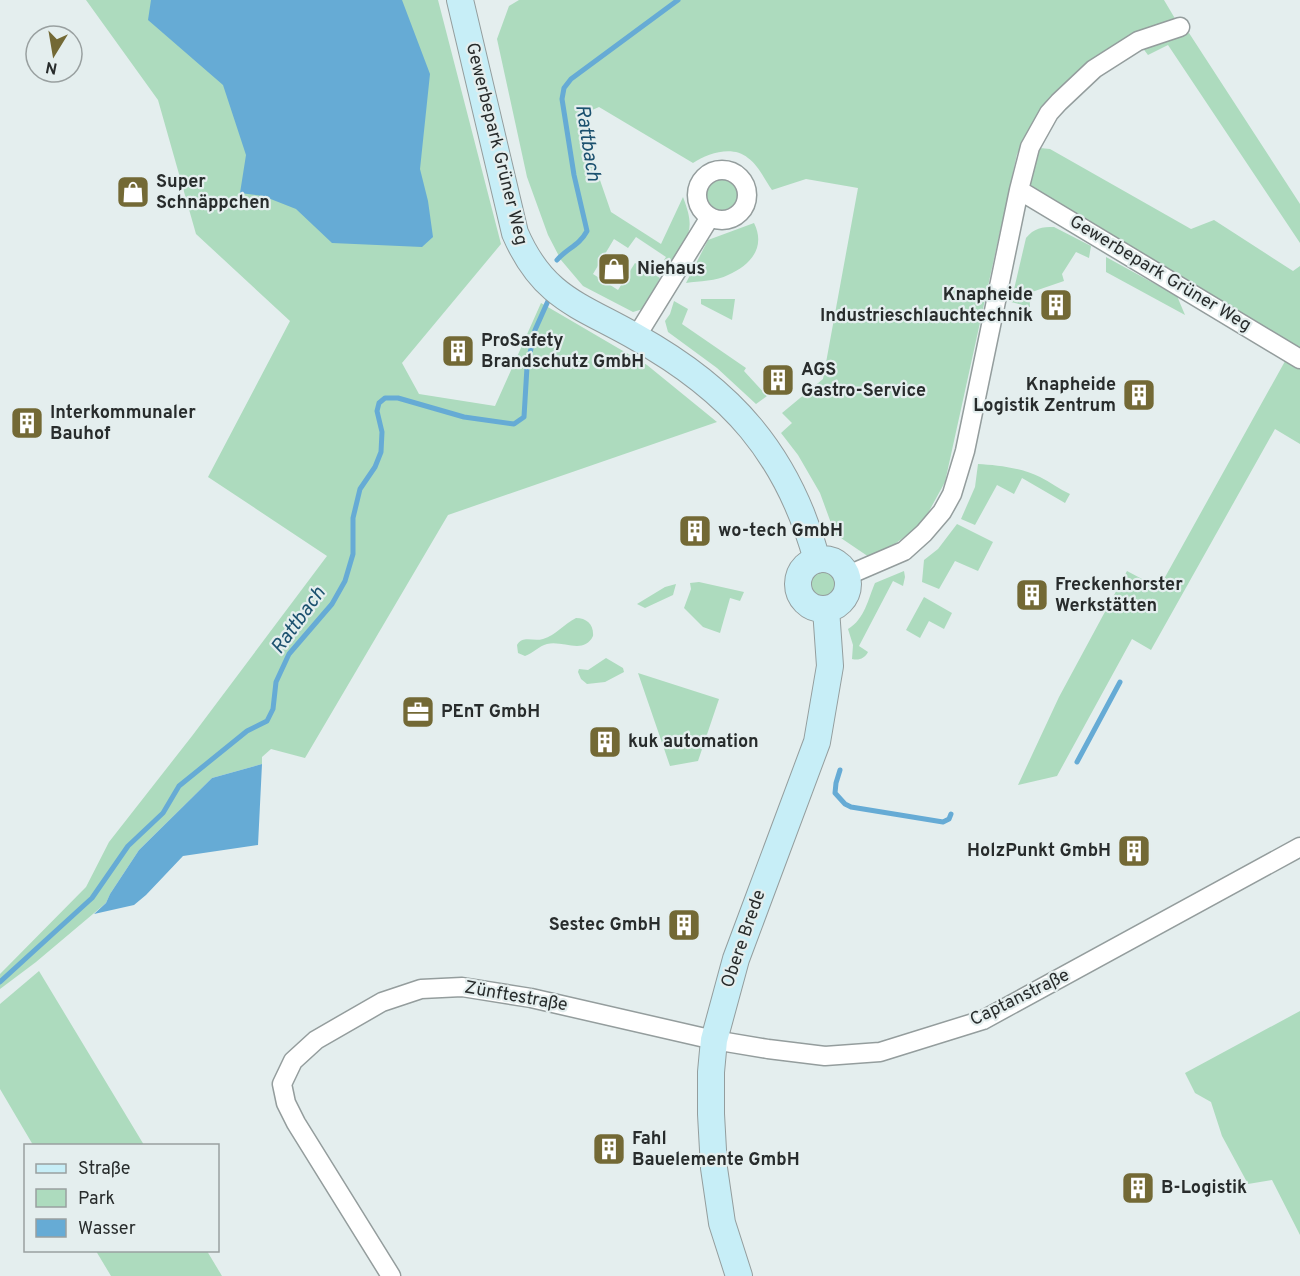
<svg xmlns="http://www.w3.org/2000/svg" width="1300" height="1276" font-family="Overpass,sans-serif">
  <style>
    .green { fill: #addbbe }
    .water { fill: #66abd5 }
    .lines { fill: none; stroke-linecap: round; stroke-linejoin: round }
    .stream { stroke: #66abd5; stroke-width: 5 }
    .street-casing { stroke: #949d9d; stroke-width: 21 }
    .secondary-casing { stroke: #949d9d; stroke-width: 28 }
    .street { stroke: #fff; stroke-width: 18 }
    .secondary { stroke: #c7eef7; stroke-width: 26 }
    .labels { text-anchor: middle; dominant-baseline: central; stroke-width: 4.5; stroke-linejoin: round; paint-order: stroke }
    .street-label { font-size: 18px; fill: #282c2c; stroke: #e4eeee }
    .poi-label { font-size: 18px; font-weight: bold; fill: #282c2c; stroke: #e4eeee; text-anchor: start }
    .water-label { font-size: 20px; font-style: italic; fill: #1c516f; stroke: #e4eeee }
  </style>
  <rect width="100%" height="100%" fill="#e4eeee"/>
  <path class="green" d="M86 0H438L501 244 402 363 419 394 495 406 541 303 647 365 717 422 448 515 305 758 271 749 262 757V764L212 778 139 850 110 894 106 903 36 962 0 989V974L86 887 109 842 192 736 327 556 208 477 290 321 196 234 158 100Z
    M519 0H1164L1180 27 1144 40 1189 33 1300 204V243L1168 45 1148 55 1138 42 1094 60 1045 103 1017 154 945 482 922 524 892 546 869 557 835 534 820 493 798 455 781 433 792 423 782 413 823 379 858 188 806 179 772 190C765 180 758 165 748 158 733 145 708 153 693 163L599 107 590 111 583 117 582 128 611 212 661 244 683 197C696 231 689 235 670 263L664 260 666 257 636 237 628 248 614 239 593 274 618 290 635 263 660 278 643 309 633 312 583 286 561 260 548 235 527 177 497 39 509 6Z
    M1030 147 1050 149 1191 229 1214 220 1293 271 1300 266V444L1275 429 1151 650 1132 639 1057 776 1018 785 1059 697 1127 571 1159 588 1294 345 1019 190Z
    M706 194a16 16 0 1 1 32 0a16 16 0 1 1-32 0Z
    M754 223C766 247 751 265 728 275 717 281 699 281 686 283L708 240Z
    M1054 227 1091 246 1089 258 1076 252 1062 274 1064 281 1029 293 1030 307 1011 302 1026 238C1034 228 1042 227 1054 227Z
    M1106 257 1177 296 1185 315 1106 272Z
    M701 299H735L732 320 701 304Z
    M674 301 688 309 682 324 746 368 744 371 767 396 756 404 717 368 668 332 665 321 670 314Z
    M978 464C997 465 1022 468 1040 477 1050 482 1059 489 1070 494L1065 503 1022 478 1014 494 997 485 975 525 961 519 975 487Z
    M957 524 993 542 978 571 955 561 939 589 922 582 924 560 938 549Z
    M808 584a15 15 0 1 1 30 0a15 15 0 1 1-30 0Z
    M904 571 905 577 903 586 893 581 859 646 868 652C865 658 859 661 852 659L853 645 848 629C865 619 868 599 875 583Z
    M699 582 744 592 740 601 730 598 720 633 703 627 684 608 691 589 690 583Z
    M676 584 673 595 645 608 637 604 665 587Z
    M924 597 952 613 944 629 929 621 920 638 906 630Z
    M576 618C587 618 594 625 593 636 584 655 563 640 547 644 539 646 533 653 525 656L518 653 517 645C523 635 533 642 543 639 556 635 564 624 576 618Z
    M606 658 623 668 624 672 605 682 587 684 581 679 578 672 579 669 588 670Z
    M638 673 719 699 698 761 670 766Z
    M39 971 144 1145H33L0 1089V1004Z
    M1300 1011V1235L1272 1180 1248 1184 1222 1136 1211 1102 1195 1093 1185 1073Z
    M96 1251H207L222 1276H111Z"/>
  <path class="water" d="M151 0H402L430 74 420 169 428 201 433 237 422 247 332 243 296 209 263 196 240 193 246 155 223 85 148 20Z
    M262 764 258 845 183 856 146 895 134 905 94 914 106 903 110 894 139 850 212 778Z"/>
  <g class="lines">
    <path class="stream" d="M557 260C567 248 579 246 587 231L574 175 562 99 564 88 571 79 678 0
      M1077 762 1120 682
      M840 770 836 783 835 793 845 804 851 807 943 822 949 819 951 814
      M0 982 92 898 128 846 163 813 179 786 247 731 267 721 273 709 276 682 289 654 332 604 345 581 353 554V518L360 489 375 467 381 452 382 432 377 411 379 403 385 398H398L464 417 514 424 524 417 527 367 535 330 548 301"/>
    <g class="street-casing">
      <path id="street" d="M697 195a25 25 0 1 1 50 0a25 25 0 1 1-50 0Z
        M1019 190 1300 359
        M636 337 710 217
        M846 576 904 551 924 533 942 512 952 494 965 451 1019 190 1030 147 1049 113 1059 102 1094 69 1138 41 1180 27
        M391 1276 296 1123 286 1103 282 1084 293 1061 316 1040 382 1002 421 989 462 987 531 998 714 1040 768 1049 825 1056 880 1052 983 1020 1300 847"/>
    </g>
    <g class="secondary-casing">
      <path id="secondary" d="M460 0 515 233C543 298 580 305 636 337 731 390 788 454 817 560
        M798 584a25 25 0 1 1 50 0a25 25 0 1 1-50 0Z
        M739 1276 722 1223 714 1168 711 1114V1072L714 1040 736 959 817 742 830 666 826 609"/>
    </g>
    <use href="#street" class="street"/>
    <use href="#secondary" class="secondary"/>
  </g>
  <defs>
    <g id="shop-square" transform="scale(1.725)"><rect x="-9" y="-9" width="18" height="18" rx="4" fill="#736935" stroke="#e4eeee"/><path d="M-5-2.5h2.3a2.7 3.5 0 0 1 5.4 0H5L5.5 6h-11ZM-1.5-2.5h3a1.5 2.3 0 0 0-3 0Z" fill="#fff"/></g>
    <g id="building-square" transform="scale(1.725)"><rect x="-9" y="-9" width="18" height="18" rx="4" fill="#736935" stroke="#e4eeee"/><path d="M-4-6H4V6H1V3H-1V6H-4ZM-2.5-4.3h1.7v1.8h-1.7ZM.8-4.3h1.7v1.8H.8ZM-2.5-1h1.7V.8h-1.7ZM.8-1h1.7V.8H.8Z" fill="#fff"/></g>
    <g id="office-square" transform="scale(1.725)"><rect x="-9" y="-9" width="18" height="18" rx="4" fill="#736935" stroke="#e4eeee"/><path d="M-6-3h4V-5.5h4V-3h4V5H-6ZM-1-4.5V-3h2v-1.5ZM-6 0V1H6V0Z" fill="#fff"/></g>
  </defs>
  <g fill-rule="evenodd">
    <use href="#shop-square" x="133" y="192"/>
    <use href="#shop-square" x="614" y="269"/>
    <use href="#building-square" x="1056" y="305"/>
    <use href="#building-square" x="458" y="351"/>
    <use href="#building-square" x="778" y="380"/>
    <use href="#building-square" x="1139" y="395"/>
    <use href="#building-square" x="27" y="423"/>
    <use href="#building-square" x="695" y="531"/>
    <use href="#building-square" x="1032" y="595"/>
    <use href="#office-square" x="418" y="712"/>
    <use href="#building-square" x="605" y="742"/>
    <use href="#building-square" x="1134" y="851"/>
    <use href="#building-square" x="684" y="925"/>
    <use href="#building-square" x="609" y="1149"/>
    <use href="#building-square" x="1138" y="1188"/>
  </g>
  <g class="labels">
    <g class="street-label">
      <text transform="translate(496 144) rotate(76)">Gewerbepark Grüner Weg</text>
      <text transform="translate(1160 274) rotate(31)">Gewerbepark Grüner Weg</text>
      <text transform="translate(744 939) rotate(-71)">Obere Brede</text>
      <text transform="translate(516 997) rotate(10)">Zünftestraße</text>
      <text transform="translate(1020 998) rotate(-26)">Captanstraße</text>
    </g>
    <g class="poi-label">
      <text x="156" y="182">Super<tspan x="156" dy="21">Schnäppchen</tspan></text>
      <text x="637" y="269">Niehaus</text>
      <text x="1033" y="295" text-anchor="end">Knapheide<tspan x="1033" dy="21">Industrieschlauchtechnik</tspan></text>
      <text x="481" y="341">ProSafety<tspan x="481" dy="21">Brandschutz GmbH</tspan></text>
      <text x="801" y="370">AGS<tspan x="801" dy="21">Gastro-Service</tspan></text>
      <text x="1116" y="385" text-anchor="end">Knapheide<tspan x="1116" dy="21">Logistik Zentrum</tspan></text>
      <text x="50" y="413">Interkommunaler<tspan x="50" dy="21">Bauhof</tspan></text>
      <text x="718" y="531">wo-tech GmbH</text>
      <text x="1055" y="585">Freckenhorster<tspan x="1055" dy="21">Werkstätten</tspan></text>
      <text x="441" y="712">PEnT GmbH</text>
      <text x="628" y="742">kuk automation</text>
      <text x="1111" y="851" text-anchor="end">HolzPunkt GmbH</text>
      <text x="661" y="925" text-anchor="end">Sestec GmbH</text>
      <text x="632" y="1139">Fahl<tspan x="632" dy="21">Bauelemente GmbH</tspan></text>
      <text x="1161" y="1188">B-Logistik</text>
    </g>
    <g class="water-label">
      <text transform="translate(587 143) rotate(81)">Rattbach</text>
      <text transform="translate(299 621) rotate(-54)">Rattbach</text>
    </g>
  </g>
  <rect x="24" y="1144" width="195" height="108" fill="#e4eeee" stroke="#99a0a0" stroke-width="1.5"/>
  <rect x="36" y="1164" width="30" height="9" fill="#c7eef7" stroke="#99a0a0" stroke-width="1.5"/>
  <text x="78" y="1174" font-size="18" fill="#282c2c">Straße</text>
  <rect x="36" y="1189" width="30" height="18" fill="#addbbe" stroke="#99a0a0" stroke-width="1.5"/>
  <text x="78" y="1204" font-size="18" fill="#282c2c">Park</text>
  <rect x="36" y="1219" width="30" height="18" fill="#66abd5" stroke="#99a0a0" stroke-width="1.5"/>
  <text x="78" y="1234" font-size="18" fill="#282c2c">Wasser</text>
  <g transform="translate(54 54) rotate(191)"><circle r="28" fill="#e4eeee" stroke="#99a0a0" stroke-width="1.5"/>
  <path d="M0-4.5L10 22L0 15L-10 22Z" fill="#736935"/>
  <text y="-9" font-size="16" font-weight="bold" text-anchor="middle" fill="#282c2c">N</text>
  </g>
</svg>
